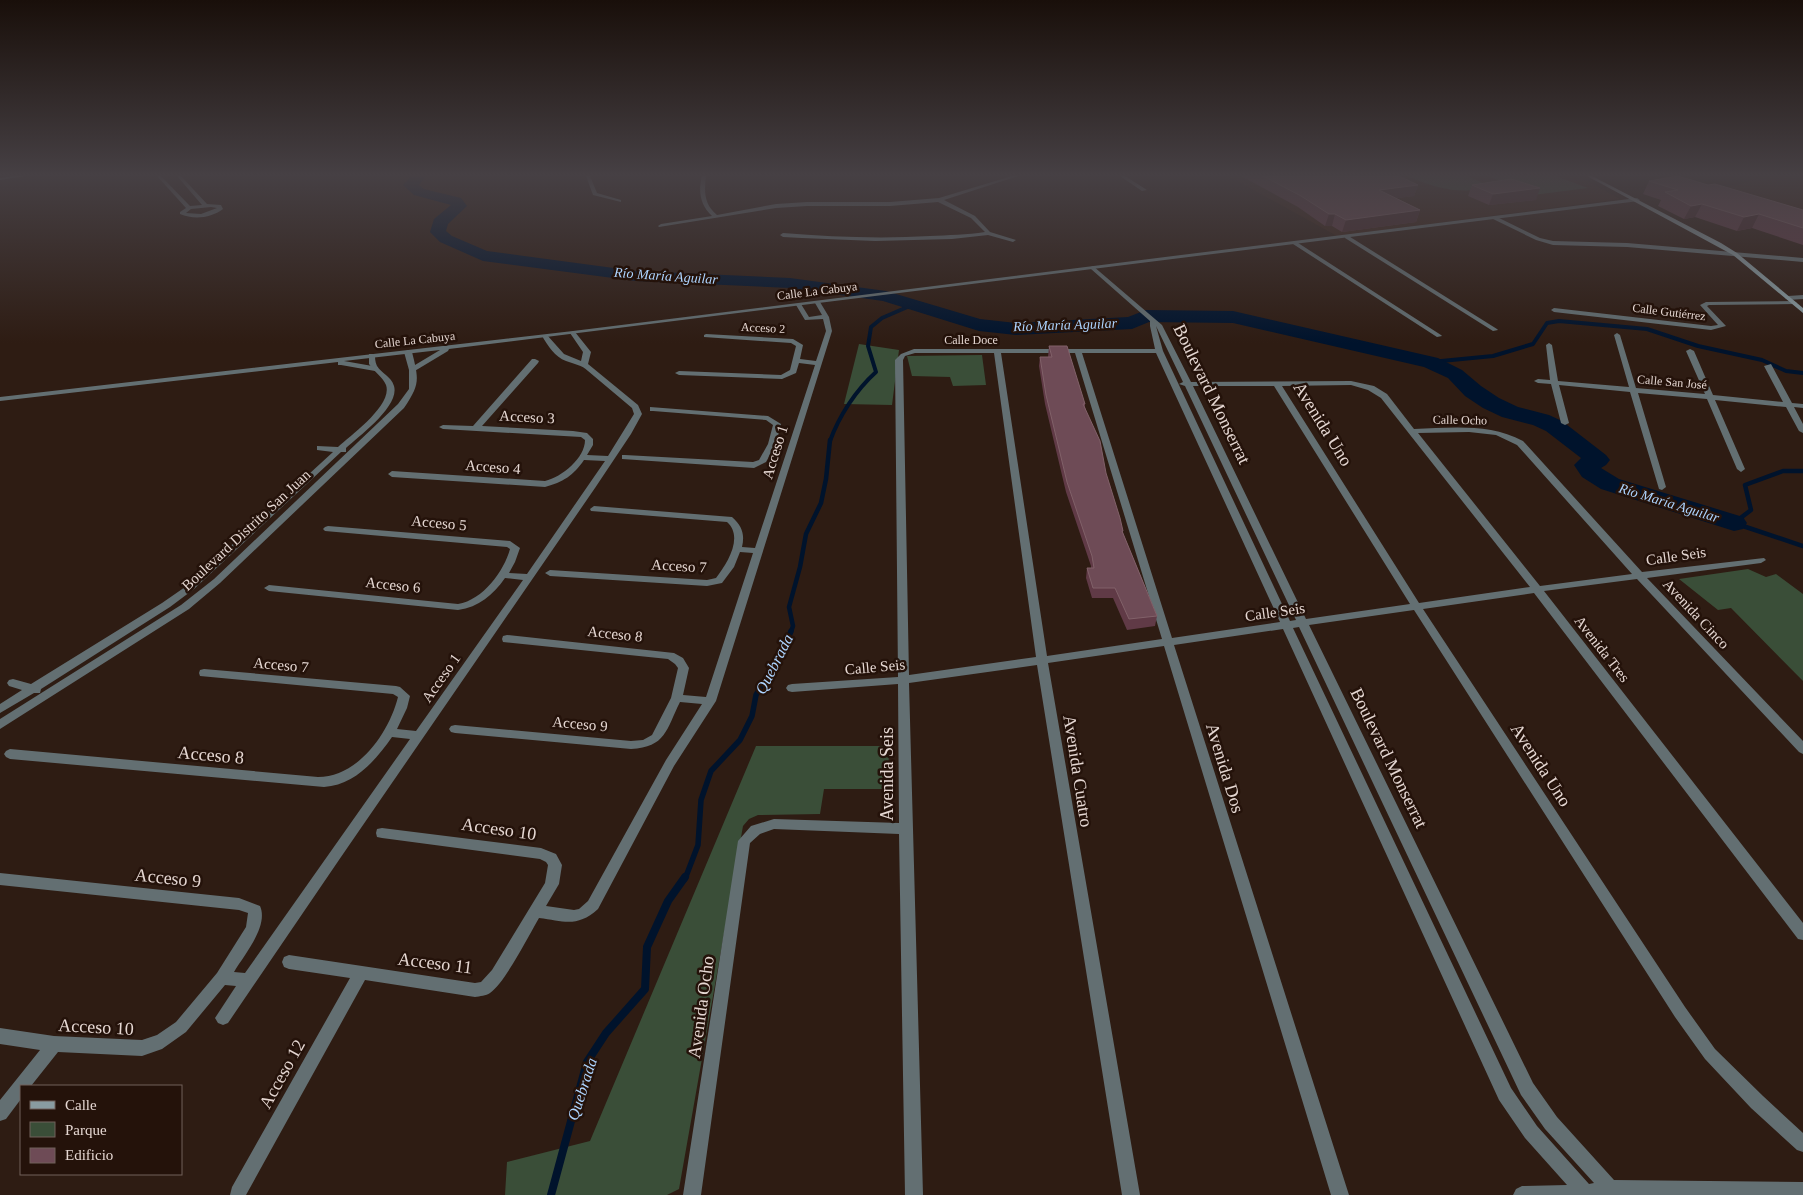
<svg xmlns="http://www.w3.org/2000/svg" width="1803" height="1195" font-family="Georgia,serif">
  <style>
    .built { fill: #3a2115 }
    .green { fill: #3a4e38 }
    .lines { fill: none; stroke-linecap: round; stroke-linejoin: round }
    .stream-far3 { stroke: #00132c; stroke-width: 4 }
    .stream-far2 { stroke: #00132c; stroke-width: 4.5 }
    .stream-far1 { stroke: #00132c; stroke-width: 5.5 }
    .stream { stroke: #00132c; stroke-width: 8 }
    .river { fill: #00132c; fill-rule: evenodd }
    .minor { fill: #636f72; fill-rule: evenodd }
    .tertiary { fill: #636f72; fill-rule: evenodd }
    .secondary { fill: #899ca1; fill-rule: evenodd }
    .wall { fill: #603a46 }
    .shaded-wall { fill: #46272c }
    .building { fill: #6e4b56; stroke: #816169 }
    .labels { text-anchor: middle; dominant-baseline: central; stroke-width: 5; stroke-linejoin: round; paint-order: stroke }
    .far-street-label { font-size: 12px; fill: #e5d7d2; stroke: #24120a }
    .far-water-label { font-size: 14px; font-style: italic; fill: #add4ff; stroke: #24120a }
    .street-label { font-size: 15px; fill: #e5d7d2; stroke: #24120a }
    .water-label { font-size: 16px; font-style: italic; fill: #add4ff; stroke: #24120a }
    .near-street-label { font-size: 18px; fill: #e5d7d2; stroke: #24120a }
  </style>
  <rect width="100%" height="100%" fill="#2e1c13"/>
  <path class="built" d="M1228 176H1578L1620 199 1337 236Z
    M1767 176H1793L1803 178V225L1713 191Z"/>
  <path class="green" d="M1407 176H1467L1495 188C1458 193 1442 191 1407 176Z
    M1488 176H1556L1588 188 1533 195Z
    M859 344 899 350 892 405 844 404Z
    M982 355 986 385 953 386 950 377 912 376 907 356Z
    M1748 569 1766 577 1776 574 1803 594V681L1731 608 1718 610 1679 579Z
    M756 746H889L888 789H824L820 814 758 815 749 819 743 826 679 1189 667 1195H505L507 1162 590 1141Z"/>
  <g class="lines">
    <path class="stream-far3" d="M1431 362 1493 356 1533 344 1547 323 1559 321 1647 329 1698 346 1762 360 1786 371 1803 373
      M830 441C839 416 856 390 876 372L868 346 871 327 882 318 912 305"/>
    <path class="stream-far2" d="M1734 523 1751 510 1745 485 1783 471H1803
      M1734 523 1803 546
      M791 632 793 626 789 607 800 567 806 534 821 503 826 479 830 440"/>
    <path class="stream-far1" d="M685 879 698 845 701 800 711 771 740 740 752 716 756 695 785 647 791 631"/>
    <path class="stream" d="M551 1195 587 1062 606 1033 645 989 647 947 668 901 685 877"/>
    <path class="river" d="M411 176H426L419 185 424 189 461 198 467 206 448 224 446 231 452 236 487 251 636 271 790 278 886 291 980 319 1016 323 1128 317 1146 310 1233 311 1438 358 1462 370 1481 386 1499 398 1518 407 1549 415 1562 421 1606 455 1610 460 1606 465 1601 468 1619 479 1743 517 1747 523 1743 529 1734 531 1601 489 1582 477 1574 465 1581 458 1546 431 1533 425 1502 417 1483 408 1465 396 1448 378 1424 367 1233 323 1149 322 1132 329 1016 335 979 331 883 301 790 288 636 281 483 261 440 242 430 232 434 219 451 205 414 195 403 185Z"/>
    <path class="minor" d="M15 176H26L0 180V178Z
      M157 176H161L190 206 202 205 177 176H181L207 204 221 205 223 209C211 218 194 220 180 214V212L186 208ZM211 207 217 208 201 214 186 213 191 209Z
      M586 176H590L597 193 621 200V202L593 195Z
      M702 176H706C704 191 704 205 717 215L776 204 807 202H890L939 198 1012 176H1018L944 200 975 216 990 232 1016 240 1013 242 988 235 952 239 875 241 802 238 783 237 780 235 783 233C832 237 881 239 930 236 948 235 967 235 985 232L971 218 938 202 890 206H807L776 208 659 227 658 226 661 224 712 216C700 205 698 191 702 176Z
      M1120 176H1125L1147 190 1142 191Z
      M1495 216 1540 238 1553 241 1627 243 1803 258V262L1627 247 1553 245 1536 240 1493 219 1492 218Z
      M1347 235 1497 329 1498 330 1493 331 1345 238V236Z
      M1295 241 1441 335 1442 336 1437 337 1293 244 1292 243Z
      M1093 266 1162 325 1191 382 1351 381 1374 386 1387 394 1414 429C1451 428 1489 423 1523 441L1642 572 1764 558 1766 560 1761 563 1647 578 1803 741V754L1799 752 1637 579 1544 591 1803 923V940L1798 939 1534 593 1423 609 1685 1007 1715 1049 1763 1096 1803 1133V1152L1797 1150 1751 1108 1705 1059 1675 1017 1414 610 1309 625 1533 1083 1557 1117 1614 1180 1803 1182V1195H1513L1516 1189 1522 1186 1567 1185 1525 1138 1499 1100 1283 629 1174 645 1349 1195H1331L1164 646 1048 663 1140 1195H1122L1037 665 909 683 923 1195H905L899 834 774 829 760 834 750 843 701 1195H683L738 841 751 826 774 819 899 823 898 684 792 692 788 691 786 688 788 685 792 684 898 677 895 360 901 354 914 349H1155L1150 326V321L1091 269V267ZM1156 326 1183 382 1179 384 1185 386 1296 620 1290 621 1163 351ZM915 353H994L1036 657 909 675 903 360 905 356ZM1001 353H1075L1162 639 1047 656ZM1082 353H1156L1280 622 1172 638ZM1351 385 1368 390 1381 398 1530 587 1419 603 1282 386ZM1193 386H1274L1410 604 1306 619ZM1469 432 1496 435 1517 445 1632 574 1540 586 1418 433ZM1299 627 1521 1095 1545 1129 1594 1183 1589 1184 1537 1126 1511 1088 1293 628Z
      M1803 295V299L1788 300 1785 298 1788 296Z
      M818 301 820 302 829 317 832 331 716 701 674 766 598 909C577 928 564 921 539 918 529 935 505 983 490 993 486 996 480 996 475 997L365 980 246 1195H230L232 1187 350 978 289 969 284 967 282 962 284 957 289 955 475 983 481 982 492 970 545 883 548 865 546 862 540 859 382 838 377 837 376 833 377 829 382 828 541 848 556 854 562 865 559 884 546 906 574 910 579 909 588 901 666 760 702 704 680 702C666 730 666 747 631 749L455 733 451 732 449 729 451 726 455 725 631 741 643 740 652 735 671 698 678 668 675 664 668 659 503 642 502 639 503 636 507 635 674 653 683 658 689 668 683 695 706 697 753 553 740 552 734 567 722 583 707 586 550 576 545 573 550 570 707 580 716 578C727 564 744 537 727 522L591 511 590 509 594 506 732 517C742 526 745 534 742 547L755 548 815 365 799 363 796 373 782 379 679 375 675 373 679 371 781 375 790 370 796 346 791 343 704 337V335L706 334 793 339 803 345 800 359 816 361 826 331 823 319 805 320 796 305 801 304 809 317 822 315 815 303Z
      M1794 301 1797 303 1796 304 1709 305 1707 306 1726 326 1711 330 1554 312 1551 310 1554 308 1711 326 1718 325 1700 305 1706 302Z
      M573 331 575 332 591 352 588 364 638 405 642 414 631 434 595 488 341 857 228 1023 223 1025 218 1023 215 1018 236 986 225 985 186 1032 162 1049 142 1056 58 1052 31 1086H21V1099L6 1119 0 1121V1100L40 1050 0 1044V1028L54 1036 142 1040 157 1035 176 1022 217 973 246 927 248 913 239 910 0 885V873L239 898 260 906C269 926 244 955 234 972L245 973 410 739 392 737C376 760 355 785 324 787L10 759 6 757 4 754 6 751 10 749 318 777C358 777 389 733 398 697L393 694 200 676 199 673 200 670 204 669 396 686 400 687 410 696 407 708 397 729 416 731 523 580 505 578C493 595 479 607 458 610L269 591 264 588 269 585 458 604C483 600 504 571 510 549L507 547 325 531 323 529 325 527 328 526 510 541 520 548 515 562 509 573 527 574 605 461 584 460C573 476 563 482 545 487L392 477 388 474 392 471 545 481C562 477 585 458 585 440L581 437 443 429 439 427 443 425 473 426 532 359H535L539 361 538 363 482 426 573 431 587 433 593 439V445L587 455 608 456 634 414 632 408 588 371C582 365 574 364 566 361 555 357 548 346 542 336L547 335 564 354 581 361 583 352 570 333Z
      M1617 333 1620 335 1636 388 1705 394 1686 351 1690 349 1694 351 1713 395 1783 402 1764 366 1771 364 1792 403 1803 404V408L1794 407 1803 424V433L1799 431 1786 407 1715 400 1745 469 1741 472 1737 469 1707 399 1638 393 1666 487 1662 490 1659 489 1630 392 1559 385 1569 423 1565 425 1561 423 1551 384 1538 383 1534 381 1538 379 1550 380 1546 345 1549 343 1552 345 1558 381 1629 387 1614 335Z
      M408 350 412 352C419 380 420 384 404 408L220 583 189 609 0 729V719L181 605 214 579 398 404 409 389V370L404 352Z
      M369 354H375C375 358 375 362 377 366 382 374 391 376 394 386 400 406 359 436 346 448V452H341L194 589 170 607 41 689 40 693H34L0 713V704L22 690 9 686 7 683 9 680 13 679 31 684 162 603 188 585 333 452 317 450V446L338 447C351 435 393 405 386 385 383 377 374 372 369 364Z
      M650 407 768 416 781 424 776 444 766 462 754 468 622 459V455H625L753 462 759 460 768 444 773 425 766 420 653 411H650Z"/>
    <path class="tertiary" d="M1637 198 1640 200 1639 201 449 349 448 351 413 372H410V368L440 350 344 361 378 367V371H375L341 365H338V362L0 401V397L573 331Z"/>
    <path class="secondary" d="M1587 176H1592L1721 243 1737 253 1803 308V313L1733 255Z"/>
  </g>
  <path class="wall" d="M1241 176H1399L1418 185 1414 196 1396 198 1420 210 1416 222 1342 232 1332 226H1325L1298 207Z
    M1649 181 1708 185 1803 210V245L1752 228 1737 231 1695 217 1684 219 1658 206 1661 200 1643 194Z
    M1472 185 1536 200 1489 205 1468 196Z
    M1049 346 1085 404V407L1123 531V533L1157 616 1155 626 1127 630 1113 598H1092L1086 578 1087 568H1091V566L1066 492 1045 404 1039 366 1040 357H1048Z"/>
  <path class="shaded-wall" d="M1418 185 1414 196 1375 201 1379 190Z
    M1540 188 1536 200 1489 205 1493 194Z
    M1702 204 1695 217 1684 219 1691 206Z
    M1420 210 1416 222 1342 232 1346 220Z
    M1329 214H1335L1332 226H1325Z
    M1759 214 1752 228 1737 231 1744 217Z"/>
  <path class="building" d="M1263 176H1399L1418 185 1379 190 1420 210 1346 220 1335 214H1329L1301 196Z
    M1678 176 1708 185 1715 184 1803 210V228L1759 214 1744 217 1702 204 1691 206 1665 192 1678 190 1649 181Z
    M1511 179 1540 188 1493 194 1472 185Z
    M1049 346H1067L1085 404H1083L1100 441 1106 473 1120 518 1123 531H1122L1157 616 1129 619 1115 588H1093L1087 568H1094L1092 556 1067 482 1046 395 1040 357H1052Z"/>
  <linearGradient id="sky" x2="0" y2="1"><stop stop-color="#190f0a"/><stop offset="0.51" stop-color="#464044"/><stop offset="1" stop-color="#464044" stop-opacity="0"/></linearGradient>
  <rect width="1803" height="343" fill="url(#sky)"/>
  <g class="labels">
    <g class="far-street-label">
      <text transform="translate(817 291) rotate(-7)">Calle La Cabuya</text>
      <text transform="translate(1669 312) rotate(7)">Calle Gutiérrez</text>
      <text transform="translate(763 328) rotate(3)">Acceso 2</text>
      <text transform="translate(415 340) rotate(-6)">Calle La Cabuya</text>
      <text x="971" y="340">Calle Doce</text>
      <text transform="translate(1672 382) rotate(5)">Calle San José</text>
      <text transform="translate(1460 420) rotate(1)">Calle Ocho</text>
    </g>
    <g class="far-water-label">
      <text transform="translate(666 276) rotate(4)">Río María Aguilar</text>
      <text transform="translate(1065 325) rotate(-2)">Río María Aguilar</text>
      <text transform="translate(1669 503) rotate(17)">Río María Aguilar</text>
    </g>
    <g class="street-label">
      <text transform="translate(527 417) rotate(3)">Acceso 3</text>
      <text transform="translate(775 452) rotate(-73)">Acceso 1</text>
      <text transform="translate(493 467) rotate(4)">Acceso 4</text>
      <text transform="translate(439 523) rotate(5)">Acceso 5</text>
      <text transform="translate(246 530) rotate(-43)">Boulevard Distrito San Juan</text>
      <text transform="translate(1676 556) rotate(-8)">Calle Seis</text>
      <text transform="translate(679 566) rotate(3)">Acceso 7</text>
      <text transform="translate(393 585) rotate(6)">Acceso 6</text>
      <text transform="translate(1275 612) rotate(-8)">Calle Seis</text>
      <text transform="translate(1696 614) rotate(47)">Avenida Cinco</text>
      <text transform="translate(615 634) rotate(6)">Acceso 8</text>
      <text transform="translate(1602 649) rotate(52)">Avenida Tres</text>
      <text transform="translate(281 665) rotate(5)">Acceso 7</text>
      <text transform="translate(875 667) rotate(-5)">Calle Seis</text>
      <text transform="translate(441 678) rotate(-55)">Acceso 1</text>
      <text transform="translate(580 724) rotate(5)">Acceso 9</text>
    </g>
    <g class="water-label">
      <text transform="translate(774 664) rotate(-63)">Quebrada</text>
      <text transform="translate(582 1089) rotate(-72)">Quebrada</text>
    </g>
    <g class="near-street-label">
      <text transform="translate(1212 394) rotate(64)">Boulevard Monserrat</text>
      <text transform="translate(1323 424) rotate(58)">Avenida Uno</text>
      <text transform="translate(211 755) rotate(5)">Acceso 8</text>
      <text transform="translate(1389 758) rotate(64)">Boulevard Monserrat</text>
      <text transform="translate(1541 765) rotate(57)">Avenida Uno</text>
      <text transform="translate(1225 768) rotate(73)">Avenida Dos</text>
      <text transform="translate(1078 771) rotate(81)">Avenida Cuatro</text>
      <text transform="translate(887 774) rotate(-90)">Avenida Seis</text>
      <text transform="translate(499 829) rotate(8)">Acceso 10</text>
      <text transform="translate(168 878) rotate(6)">Acceso 9</text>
      <text transform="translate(435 963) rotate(7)">Acceso 11</text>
      <text transform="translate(701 1007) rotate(-82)">Avenida Ocho</text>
      <text transform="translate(96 1027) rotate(3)">Acceso 10</text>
      <text transform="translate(282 1074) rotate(-61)">Acceso 12</text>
    </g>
  </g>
  <rect x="20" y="1085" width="162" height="90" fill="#24120a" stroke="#71615a"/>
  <rect x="30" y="1101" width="25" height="8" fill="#899ca1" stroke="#71615a"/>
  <text x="65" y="1110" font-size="15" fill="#e5d7d2">Calle</text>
  <rect x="30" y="1122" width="25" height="15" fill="#3a4e38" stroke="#71615a"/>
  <text x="65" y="1135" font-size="15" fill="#e5d7d2">Parque</text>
  <rect x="30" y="1148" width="25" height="15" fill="#6e4b56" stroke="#71615a"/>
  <text x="65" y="1160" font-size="15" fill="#e5d7d2">Edificio</text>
</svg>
